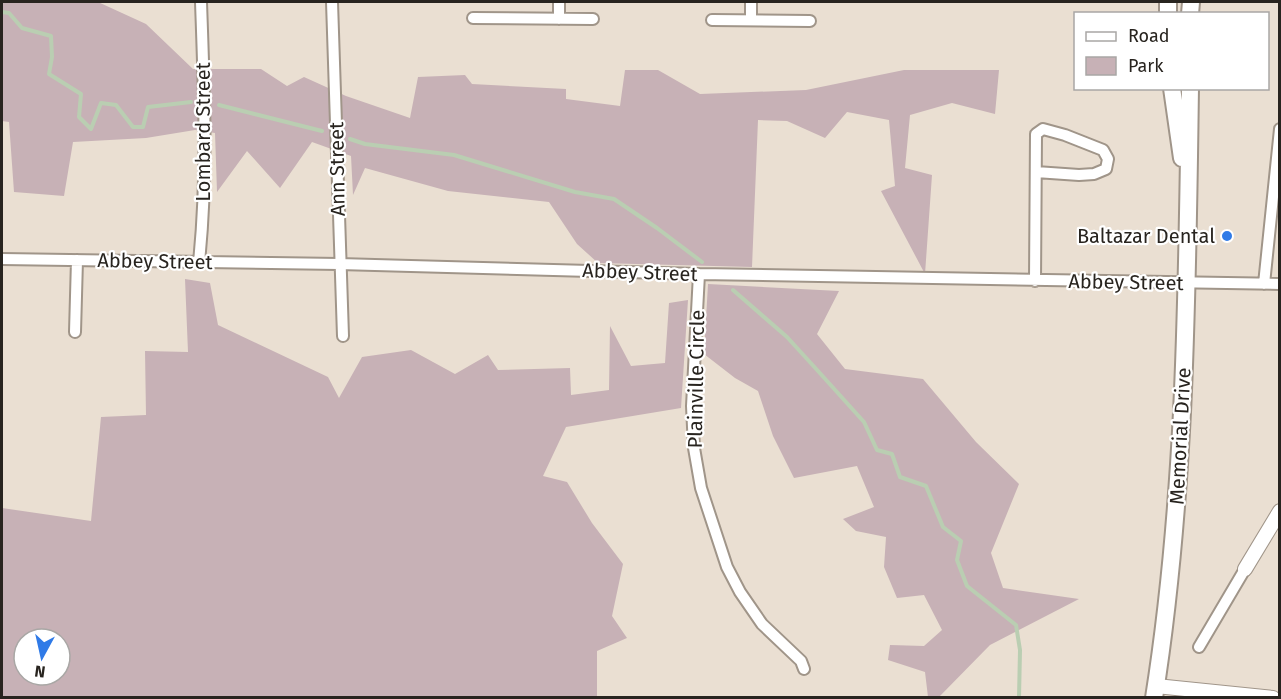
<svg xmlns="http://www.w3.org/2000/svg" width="1281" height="699" font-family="'Fira Sans',sans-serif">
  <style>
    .green { fill: #c7b1b6; fill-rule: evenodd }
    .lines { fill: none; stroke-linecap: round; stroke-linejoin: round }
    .stream { stroke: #baceb2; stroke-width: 4 }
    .street-casing { stroke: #a09589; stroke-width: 14 }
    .secondary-casing { stroke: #a09589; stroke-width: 16 }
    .primary-casing { stroke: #a09589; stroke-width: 20 }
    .street { stroke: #fff; stroke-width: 10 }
    .secondary { stroke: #fff; stroke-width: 14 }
    .primary { stroke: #fff; stroke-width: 16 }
    .poi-dot { fill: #2f7ae7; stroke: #fff; stroke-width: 2 }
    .labels { text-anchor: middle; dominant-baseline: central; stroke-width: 4.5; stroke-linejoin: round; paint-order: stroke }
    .street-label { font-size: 20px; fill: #28241f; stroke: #fff }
    .poi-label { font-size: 20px; fill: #28241f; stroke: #fff; text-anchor: end }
  </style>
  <rect width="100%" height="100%" fill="#eadfd2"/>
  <path class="green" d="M2 2H98L146 24 193 69H261L287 86 304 77 346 96 410 118 418 77 465 75 472 84 566 89V99L620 106 625 70H658L700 94 806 90 904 70H999L995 114 952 103 910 115 905 168 932 175 925 274 881 191 895 186 889 120 847 112 825 138 787 121 758 120 752 267 598 263 577 244 549 202 448 191 365 168 353 195 351 156 312 142 280 188 247 151 217 192 215 133 195 130 146 138 73 142 64 196 14 192 9 122 2 121Z
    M185 279 210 283 218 325 328 377 339 398 362 357 411 350 455 374 488 355 498 370 570 368 571 395 609 390 610 326 631 366 665 363 669 303 688 300 681 408 566 427 543 476 567 482 592 523 623 564 612 616 627 638 597 651V697H2V508L91 521 101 417 146 415 145 351 188 352ZM24 639H60V675H24Z
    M708 284 839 291 817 334 845 369 923 379 976 442 1019 484 991 553 1003 588 1079 599 990 645 939 697H928L925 672 888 660 890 645 924 646 942 630 924 595 897 598 884 567 886 537 856 531 843 519 874 507 857 466 794 478 773 436 758 391 735 378 704 354Z"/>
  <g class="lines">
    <path class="stream" d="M2 12 9 13 22 28 51 36 52 57 49 74 81 94 79 117 91 129 101 103 116 105 133 127H143L148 107 191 102
      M219 105 322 131
      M350 139 365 144 454 155 575 192 614 199 657 228 702 262
      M733 290 787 337 818 371 864 422 877 450 892 454 900 477 926 486 943 527 961 541 957 560 967 586 1016 625 1020 650 1019 698"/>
    <g class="street-casing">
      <path id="street" d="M332 2 343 336
        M559 2V19
        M473 18 593 19
        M712 20 810 21
        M751 20V2
        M2 259 339 264 699 274 1280 284
        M199 262C208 174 204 89 201 2
        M699 274 692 406 694 448 701 488 727 567 740 592 762 624 801 661 804 669
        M1035 281 1036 134 1043 129 1065 135 1103 150 1108 159 1106 169 1094 174 1079 175 1036 172
        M1264 284 1280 129
        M75 332 77 260
        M1199 647 1245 569"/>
    </g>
    <g class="secondary-casing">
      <path id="secondary" d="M1245 569 1280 511
        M1156 686 1273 698"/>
    </g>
    <g class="primary-casing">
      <path id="primary" d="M1168 2V14
        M1190 14 1191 2
        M1172 88 1182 158
        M1154 698C1186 496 1187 292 1190 88"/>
    </g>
    <use href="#street" class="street"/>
    <use href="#secondary" class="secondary"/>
    <use href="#primary" class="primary"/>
  </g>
  <circle class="poi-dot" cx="1227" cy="236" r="6"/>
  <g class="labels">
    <g class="street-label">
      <text transform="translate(203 132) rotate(-90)">Lombard Street</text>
      <text transform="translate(337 169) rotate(-91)">Ann Street</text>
      <text transform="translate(155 261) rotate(1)">Abbey Street</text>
      <text transform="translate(640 272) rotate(2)">Abbey Street</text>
      <text transform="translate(1126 282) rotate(1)">Abbey Street</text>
      <text transform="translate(696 379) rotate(-89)">Plainville Circle</text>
      <text transform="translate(1180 436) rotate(-87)">Memorial Drive</text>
    </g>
    <g class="poi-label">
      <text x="1215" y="236">Baltazar Dental</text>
    </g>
  </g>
  <rect width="1281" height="699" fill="none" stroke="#28241f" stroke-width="6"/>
  <rect x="1074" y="12" width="195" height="78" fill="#ffffff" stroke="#a9a7a5" stroke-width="1.5"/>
  <rect x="1086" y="32" width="30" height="9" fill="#ffffff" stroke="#a9a7a5" stroke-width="1.5"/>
  <text x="1128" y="42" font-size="18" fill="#28241f">Road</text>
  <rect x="1086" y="57" width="30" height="18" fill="#c7b1b6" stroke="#a9a7a5" stroke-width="1.5"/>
  <text x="1128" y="72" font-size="18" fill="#28241f">Park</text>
  <g transform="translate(42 657) rotate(188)"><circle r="28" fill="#ffffff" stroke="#a9a7a5" stroke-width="1.5"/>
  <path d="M0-4.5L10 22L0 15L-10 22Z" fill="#2f7ae7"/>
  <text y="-9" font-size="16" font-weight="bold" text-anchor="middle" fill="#28241f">N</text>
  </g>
</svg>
